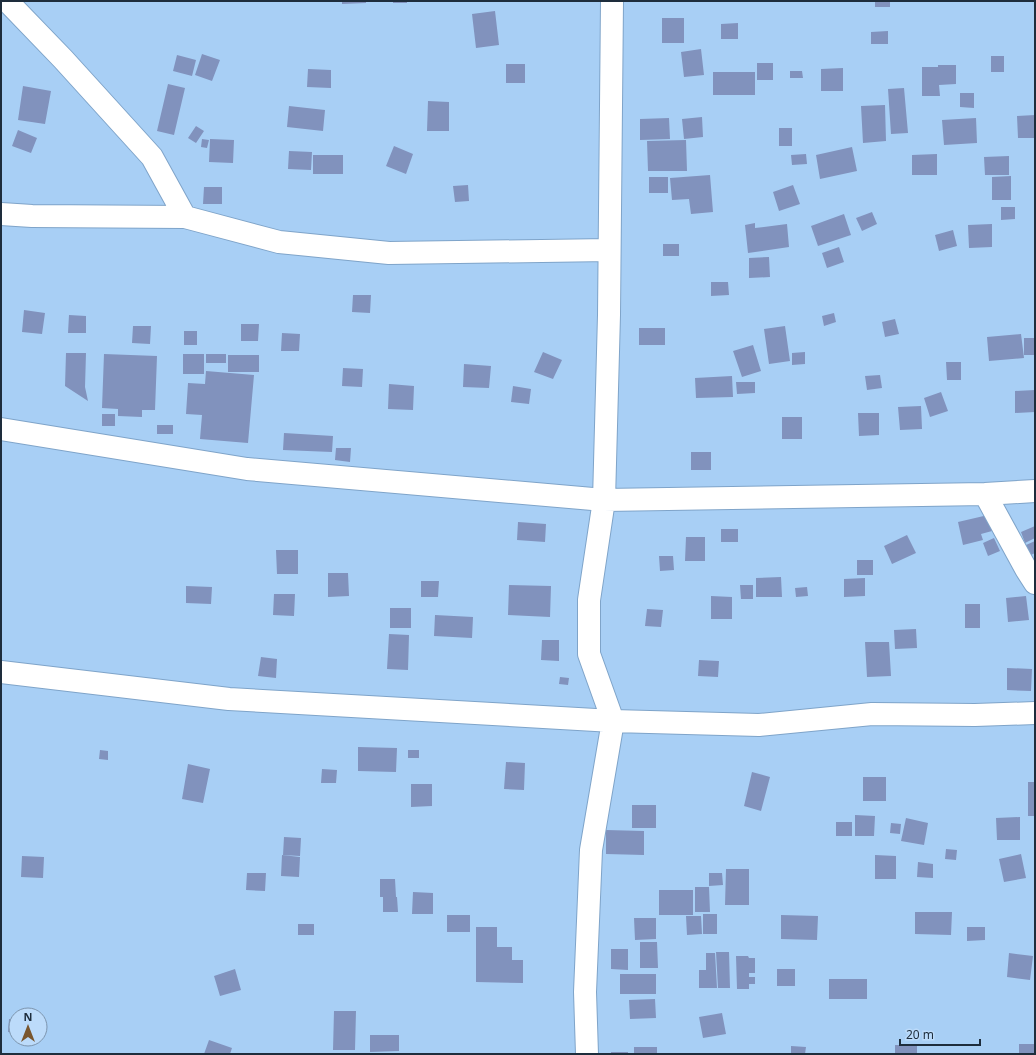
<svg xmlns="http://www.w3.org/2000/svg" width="1036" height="1055" font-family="'Noto Sans',sans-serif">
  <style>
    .building { fill: #8192bd }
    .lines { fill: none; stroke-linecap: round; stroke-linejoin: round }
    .minor-casing { stroke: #7fa4c9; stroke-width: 24 }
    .minor { stroke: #fff; stroke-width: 22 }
  </style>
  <rect width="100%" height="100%" fill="#a8cff5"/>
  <path class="building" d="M342 1H366V3L342 4Z
    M393 1H407V3H393Z
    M875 1H890V7H875Z
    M495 11 499 45 476 48 472 14Z
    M662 18H684V43H662Z
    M738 23V39H721V24Z
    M888 31V44H871V32Z
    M701 49 704 75 684 77 681 52Z
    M202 54 220 60 212 81 195 75Z
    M177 55 196 60 192 76 173 71Z
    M991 56H1004V72H991Z
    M757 63H773V80H757Z
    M506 64H525V83H506Z
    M938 65H956V84L939 85 940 96H922V67H938Z
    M843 68V91H821V69Z
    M308 69 331 70V88L307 87Z
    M790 71H802L803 78H790Z
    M713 72H755V95H713Z
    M168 84 185 88 174 135 157 131Z
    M23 86 51 91 45 124 18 120Z
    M904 88 908 133 891 134 888 89Z
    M960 93H974V108L960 107Z
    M428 101 449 102V131H427Z
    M885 105 886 141 863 143 861 106Z
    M289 106 325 110 323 131 287 127Z
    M1035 115V138H1018L1017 116Z
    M702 117 703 137 684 139 682 119Z
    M669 118 670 139 640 140V119Z
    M976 118 977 143 944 145 942 120Z
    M196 126 204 131 196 143 188 138Z
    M779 128H792V146H779Z
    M18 130 37 138 31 153 12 146Z
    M202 139 209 140 207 148 201 147Z
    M210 139 234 140 233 163 209 162Z
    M686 140 687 171H648L647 141Z
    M394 146 413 154 406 174 386 166Z
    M852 147 857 171 820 179 816 155Z
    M289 151 312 152 311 170 288 169Z
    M806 154 807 164 792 165 791 155Z
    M937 154V175H912V155Z
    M313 155H343V174H313Z
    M1009 156V175H985L984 157Z
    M710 175 713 212 691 214 689 199 672 200 670 178Z
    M1011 176V200H992V177Z
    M649 177H668V193H649Z
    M468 185 469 201 455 202 453 186Z
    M793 185 800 204 779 211 773 192Z
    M204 187H222V204H203Z
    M1001 207H1015V219L1001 220Z
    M872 212 877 224 862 231 856 218Z
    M844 214 851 235 818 246 811 226Z
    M755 223V228L787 224 789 247 748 253 745 225Z
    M992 224V247L969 248 968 225Z
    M953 230 957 246 939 251 935 235Z
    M663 244H679V256H663Z
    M839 247 844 262 827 268 822 253Z
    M769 257 770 277 749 278V258Z
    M711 282H728L729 295 711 296Z
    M353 295H371L370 313 352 312Z
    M24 310 45 313 42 334 22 332Z
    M834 313 836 322 824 326 822 316Z
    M69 315 86 316V333H68Z
    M895 319 899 334 885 337 882 322Z
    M241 324H259L258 341H241Z
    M133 326H151L150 344 132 343Z
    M785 326 790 361 769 364 764 329Z
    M639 328H665V345H639Z
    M184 331H197V345H184Z
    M282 333 300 334 299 351H281Z
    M1021 334 1024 358 989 361 987 337Z
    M1024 338H1035V355H1024Z
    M753 345 761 371 742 377 733 351Z
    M543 352 562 360 553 379 534 372Z
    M805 352V364L792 365V353Z
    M66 353H86L85 387 88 401 65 386Z
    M104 354 157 356 155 410H142V417L118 416V409L102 408Z
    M183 354H204V374H183Z
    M206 354H226V363H206Z
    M228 355H259V372H228Z
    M946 362H961V380H947Z
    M464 364 491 366 489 388 463 387Z
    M343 368 363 369 362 387 342 386Z
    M206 371 254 375 248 443 200 439 202 415 186 414 188 383 205 384Z
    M880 375 882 388 867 390 865 376Z
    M732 376 733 397 696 398 695 378Z
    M736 382H755V393L737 394Z
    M389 384 414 386 413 410 388 409Z
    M513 386 531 389 529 404 511 402Z
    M1035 390V412L1015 413V391Z
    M941 392 948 411 930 417 924 398Z
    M921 406 922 429 900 430 898 407Z
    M858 413H879V435L859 436Z
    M102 414H115V426H102Z
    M782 417H802V439H782Z
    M157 425H173V434H157Z
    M284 433 333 436 332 452 283 450Z
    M336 448H351L350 462 335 460Z
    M691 452H711V470H691Z
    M988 515 992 531 981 534 983 540 963 545 958 522Z
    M518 522 546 524 545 542 517 540Z
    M1035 526V538L1025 543 1021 532Z
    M721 529H738V542H721Z
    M907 535 916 553 892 564 884 546Z
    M686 537H705V561H685Z
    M994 538 1000 551 988 556 983 543Z
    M1035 541V553L1031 555 1026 545Z
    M276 550H298V574H277Z
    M659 556H673L674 570 660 571Z
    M857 560H873V575H857Z
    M328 573H348L349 596 328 597Z
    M781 577 782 597H756V578Z
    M865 578V596L844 597V579Z
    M421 581H439L438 597H421Z
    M509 585 551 586 550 617 508 615Z
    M740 585H753V599H741Z
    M186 586 212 587 211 604 186 603Z
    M807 587 808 596 796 597 795 588Z
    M274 594H295L294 616 273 615Z
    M711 596 732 597V619H711Z
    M1026 596 1029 620 1008 622 1006 598Z
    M965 604H980V628H965Z
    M390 608H411V628H390Z
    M647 609 663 610 661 627 645 626Z
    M435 615 473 617 472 638 434 636Z
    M916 629 917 648 895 649 894 630Z
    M389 634 409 635 408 670 387 669Z
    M542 640H559V661L541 660Z
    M865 642H889L891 676 867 677Z
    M261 657 277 659 276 678 258 676Z
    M699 660 719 661 718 677 698 676Z
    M1007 668 1032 669 1031 691 1007 690Z
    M560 677 569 678 568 685 559 684Z
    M358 747 397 748 396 772 358 771Z
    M100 750 108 751V760L99 759Z
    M408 750H419V758H408Z
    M506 762 525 763 524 790 504 789Z
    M188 764 210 769 203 803 182 799Z
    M322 769 337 770 336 783H321Z
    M752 772 770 777 761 811 744 806Z
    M863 777H886V801H863Z
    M1028 782H1035V816H1028Z
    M411 784H432V806L411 807Z
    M632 805H656V828H632Z
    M855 815 875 816 874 836H855Z
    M1020 817V840H997L996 818Z
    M906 818 928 823 924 845 901 841Z
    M836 822H852V836H836Z
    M891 823 901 824 900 834 890 833Z
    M606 830 644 831V855L606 854Z
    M284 837 301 838 300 856 283 855Z
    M946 849 957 850 956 860 945 859Z
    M1021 854 1026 878 1004 882 999 859Z
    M282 855 300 857 299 877 281 876Z
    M875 855 896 856V879H875Z
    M22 856 44 857 43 878 21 877Z
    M918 862 933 864V878L917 877Z
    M726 869H749V905H725Z
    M247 873H266L265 891 246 890Z
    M709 873H722L723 885 709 886Z
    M380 879H395L396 897H380Z
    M695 887H709L710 912H695Z
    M659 890H693V915H659Z
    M413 892 433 893V914H412Z
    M383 897H397L398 912H383Z
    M915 912H952L951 935 915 934Z
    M703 914H717V934H703Z
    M447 915H470V932H447Z
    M781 915 818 916 817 940 781 939Z
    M686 916H701L702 934 687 935Z
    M634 918H656V939L635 940Z
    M298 924H314V935H298Z
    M476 927H497V947H512V960H523V983L476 982Z
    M967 927H985V940L967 941Z
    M640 942H657L658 968H640Z
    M611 949H628V970L611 969Z
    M716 952H729L730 988H718Z
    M706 953H715L717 988H699V970H706Z
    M1009 953 1033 956 1030 980 1007 977Z
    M736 956H748L749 958H755V973H749V977H755V984H749V989H737Z
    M235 969 241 990 220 996 214 976Z
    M777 969H795V986H777Z
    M620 974H656V994H620Z
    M829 979H867V999H829Z
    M655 999 656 1018 630 1019 629 1000Z
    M334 1011H356L355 1050H333Z
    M722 1013 726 1034 703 1038 699 1017Z
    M9 1019H16V1033L8 1032Z
    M370 1035H399V1051L370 1052Z
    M209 1040 232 1048 230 1054H204Z
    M1019 1044H1035V1054H1019Z
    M895 1045H917V1054H895Z
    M791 1046 806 1047 805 1054H791Z
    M634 1047H657V1054H634Z
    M611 1052H628V1054H611Z"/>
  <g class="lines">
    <g class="minor-casing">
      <path id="minor" d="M7 1 63 59 152 157 185 217
        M1 214 32 216 185 217 279 242 389 253 609 250
        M1 429 247 469 604 500 985 494 1035 491
        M985 494 1026 569 1035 583
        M1 672 229 699 613 721 759 725 872 714 975 715 1035 713
        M587 1054 585 992 591 850 613 721 589 654V600L604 500 609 315 612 1"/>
    </g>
    <use href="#minor" class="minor"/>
  </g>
  <rect width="1036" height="1055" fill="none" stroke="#1e2d3c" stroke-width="4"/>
  <g transform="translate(28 1027)"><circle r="19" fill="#bcdbfa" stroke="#7d95ae"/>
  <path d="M0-3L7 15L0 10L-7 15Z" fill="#79562e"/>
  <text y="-6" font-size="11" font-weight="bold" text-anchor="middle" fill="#1e2d3c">N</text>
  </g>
  <path d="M900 1039v6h80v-6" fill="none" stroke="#1e2d3c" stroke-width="2"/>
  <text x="906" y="1039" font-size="12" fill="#1e2d3c" stroke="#bcdbfa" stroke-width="3" paint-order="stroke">20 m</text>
</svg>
